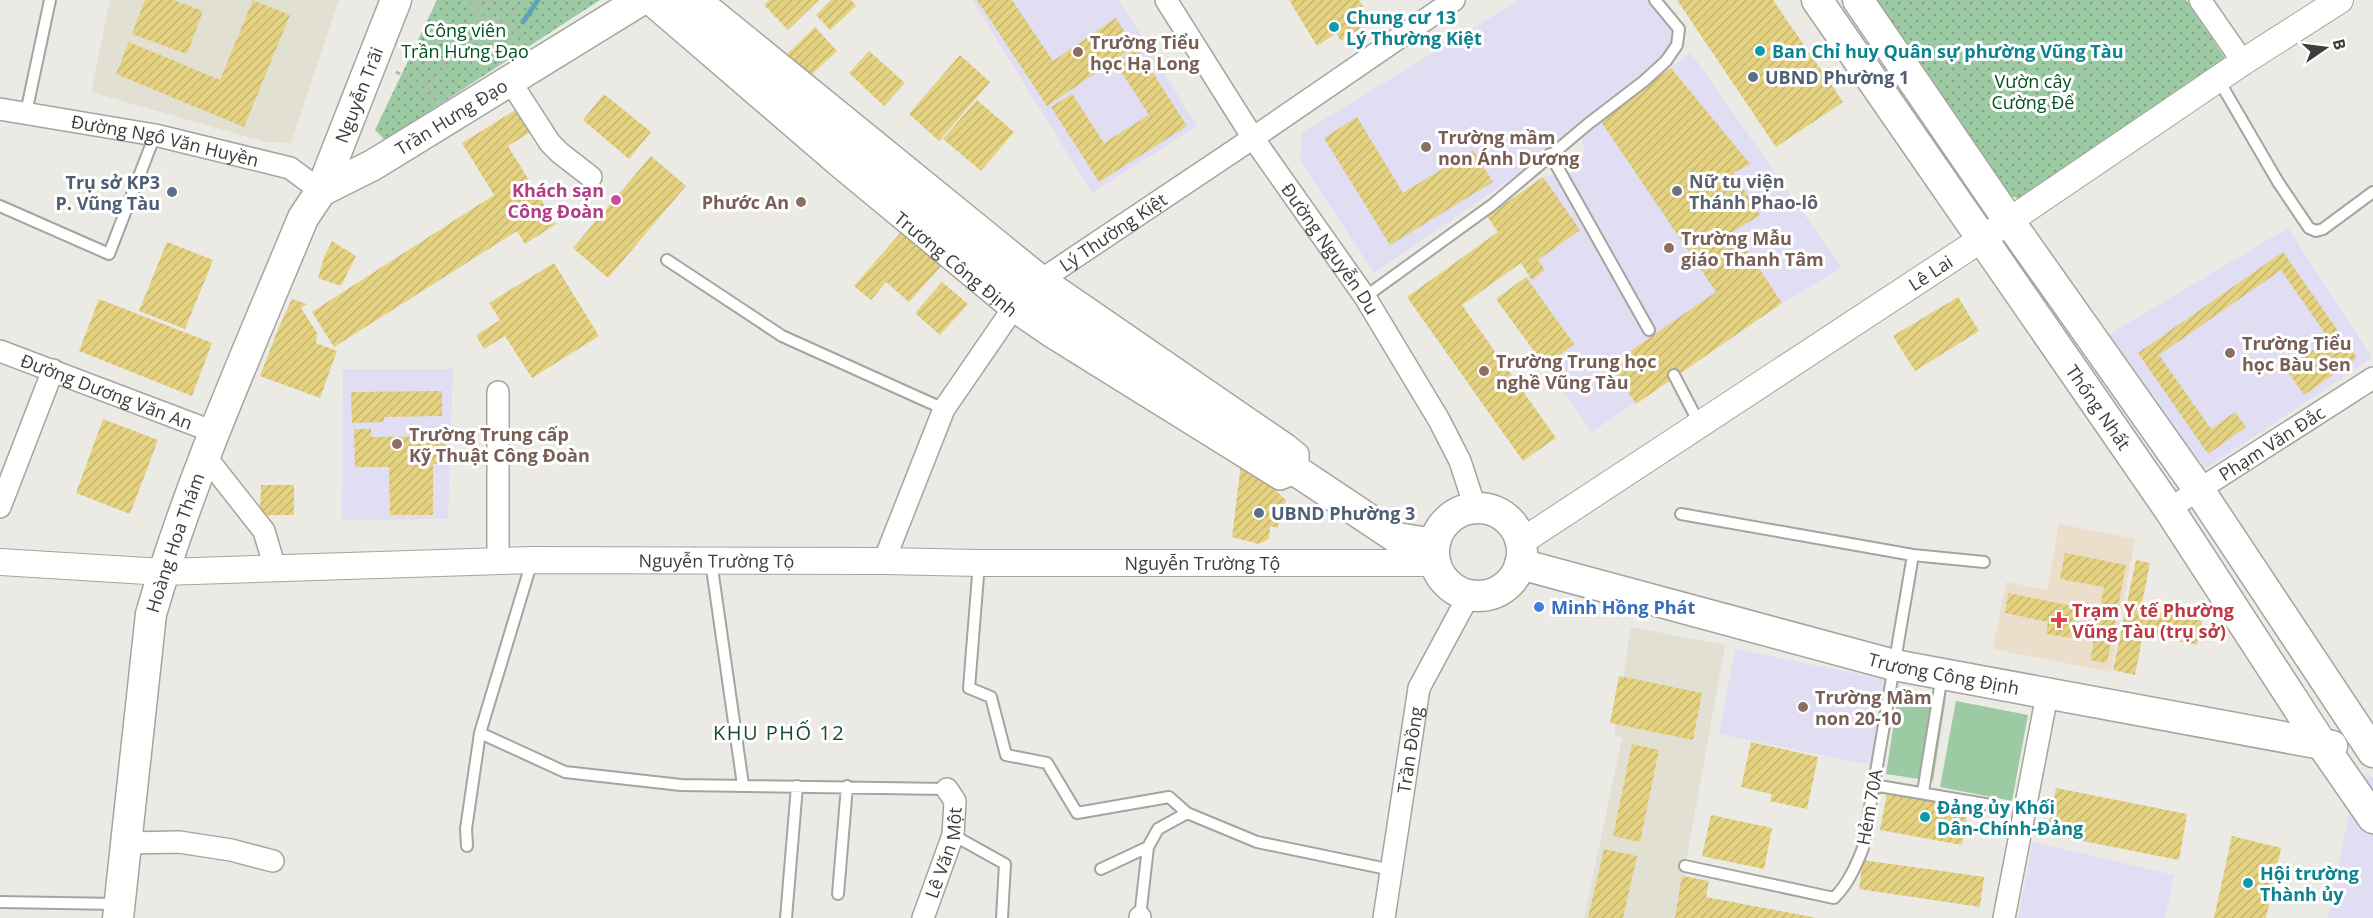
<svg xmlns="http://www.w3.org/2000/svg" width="2373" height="918" font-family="'Open Sans',sans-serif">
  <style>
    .built { fill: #e2e0d3 }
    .education { fill: #e1ddf3 }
    .medical { fill: #ebdecb }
    .grass { fill: #9bcaa3 }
    .park { fill: url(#park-dots) }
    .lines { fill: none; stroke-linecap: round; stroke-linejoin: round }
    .stream { stroke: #5fa3bb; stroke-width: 5 }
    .building { fill: url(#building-hatch) }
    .service-casing { stroke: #a5a49f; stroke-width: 14 }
    .minor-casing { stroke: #a5a49f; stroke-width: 24 }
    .tertiary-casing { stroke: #a5a49f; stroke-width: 28 }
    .secondary-casing { stroke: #a5a49f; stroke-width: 33 }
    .path { stroke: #b6b6b1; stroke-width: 3; stroke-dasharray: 4.5 4.5; stroke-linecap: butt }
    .service { stroke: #fff; stroke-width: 10 }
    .minor { stroke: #fff; stroke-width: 21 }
    .tertiary { stroke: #fff; stroke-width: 26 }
    .secondary { stroke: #fff; stroke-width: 30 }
    .culture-dot { fill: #0f9aa8; stroke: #fff; stroke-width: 2 }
    .education-dot { fill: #8d6e63; stroke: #fff; stroke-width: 2 }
    .service-dot { fill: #5c6f8a; stroke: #fff; stroke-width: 2 }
    .worship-dot { fill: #6b7280; stroke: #fff; stroke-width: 2 }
    .hotel-dot { fill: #d1479c; stroke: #fff; stroke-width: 2 }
    .shop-dot { fill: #3f7fe0; stroke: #fff; stroke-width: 2 }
    .health-dot { fill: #e0444e; stroke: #fff; stroke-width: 2 }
    .labels { text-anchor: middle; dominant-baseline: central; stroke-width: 6; stroke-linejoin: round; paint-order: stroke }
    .culture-label { font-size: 18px; font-weight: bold; fill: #0d838f; stroke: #fff; text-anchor: start }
    .park-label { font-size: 18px; fill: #025221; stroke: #fff }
    .education-label { font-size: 18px; font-weight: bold; fill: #785e54; stroke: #fff; text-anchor: start }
    .service-label { font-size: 18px; font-weight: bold; fill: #4e5e75; stroke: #fff; text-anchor: start }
    .street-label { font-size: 18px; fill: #3d3d3b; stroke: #fff }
    .worship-label { font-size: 18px; font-weight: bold; fill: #5b616d; stroke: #fff; text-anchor: start }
    .hotel-label { font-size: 18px; font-weight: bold; fill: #b23c85; stroke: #fff; text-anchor: end }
    .shop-label { font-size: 18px; font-weight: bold; fill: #366cbe; stroke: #fff; text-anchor: start }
    .health-label { font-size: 18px; font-weight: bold; fill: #be3a42; stroke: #fff; text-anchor: start }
    .neighbourhood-label { font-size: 20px; letter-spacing: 1.5px; fill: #154a3d; stroke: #fff }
  </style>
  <defs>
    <pattern id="park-dots" width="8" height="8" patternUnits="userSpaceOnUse" patternTransform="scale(1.5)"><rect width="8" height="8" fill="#9bcaa3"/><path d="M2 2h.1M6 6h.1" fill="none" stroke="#80a586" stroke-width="1.8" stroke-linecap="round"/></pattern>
    <pattern id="building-hatch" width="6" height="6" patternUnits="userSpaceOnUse" patternTransform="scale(1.5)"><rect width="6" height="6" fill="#e4d281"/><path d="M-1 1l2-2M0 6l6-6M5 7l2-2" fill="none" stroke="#c4b570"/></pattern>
  </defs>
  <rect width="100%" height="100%" fill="#ebeae5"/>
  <path class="built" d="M110 0H339L291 143 266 142 91 92Z
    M1631 627 1725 645 1676 918H1584L1622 738 1614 735Z"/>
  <path class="education" d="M972 0H1119L1197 126 1092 193Z
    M1519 0H1650L1670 23 1672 44 1662 56 1528 167 1374 273 1300 160 1302 133Z
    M1691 53 1842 268 1782 303 1592 432 1496 299 1529 275 1487 216 1543 177 1569 173 1578 167 1585 152 1581 139 1600 120 1635 93Z
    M2288 228 2372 358 2179 486 2088 347Z
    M343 369H453L448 519 342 520Z
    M1735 649 1887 680 1870 765 1719 734Z
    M2357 773 2373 777V918H2328Z
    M2033 842 2174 875 2165 918H2018Z"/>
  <path class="medical" d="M2059 524 2135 539 2111 672 1993 649 2006 582 2047 590Z"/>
  <path class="grass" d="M1899 690 1946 697 1933 781 1886 774Z
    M1956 701 2028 715 2012 801 1940 787Z"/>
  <path class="park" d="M437 0H600L385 140 375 130Z
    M1861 0H2186L2225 58 2223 66 2035 204 1987 188Z"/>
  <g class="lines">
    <path class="stream" d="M523 22 538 0"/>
  </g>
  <path class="building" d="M145 0H173L203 11 187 54 132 34Z
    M253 0 290 15 244 127 116 74 129 42 220 80Z
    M769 0H819L788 30 764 5Z
    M831 0H851L856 6 830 30 816 15Z
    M977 0H1012L1053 61 1116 18 1134 47 1047 106Z
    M1289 0H1359L1372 21 1341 41 1336 33 1317 46Z
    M1677 0H1773L1843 102 1776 147Z
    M815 27 837 51 809 77 787 54Z
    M1137 48 1187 126 1099 182 1051 107 1072 94 1104 143 1149 115 1115 62Z
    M869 51 905 83 884 106 849 73Z
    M960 55 990 82 939 141 909 114Z
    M1671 68 1750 164 1733 173 1760 215 1734 231 1782 303 1636 404 1610 365 1716 292 1600 120Z
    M604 94 651 132 629 159 583 120Z
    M977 100 1014 132 981 171 943 139Z
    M520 107 534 130 508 146 556 224 525 244 517 231 334 347 312 312 494 195 462 143Z
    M1357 117 1403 193 1473 150 1493 182 1390 245 1324 138Z
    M651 156 686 186 608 278 573 248Z
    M1543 177 1580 230 1538 260 1545 270 1532 280 1521 263 1462 305 1556 438 1523 461 1407 297 1498 232 1487 216Z
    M903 230 943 264 909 302 886 282 871 300 854 286Z
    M332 241 356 256 341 286 318 278 324 257Z
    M167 242 213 260 185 329 139 311Z
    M2283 252 2357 358 2304 395 2286 369 2329 339 2281 270 2159 355 2211 429 2235 412 2246 427 2208 454 2138 353Z
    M554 263 599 336 532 378 505 336 484 349 476 335 500 320 489 303Z
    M1526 277 1574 344 1545 366 1496 299Z
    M942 282 968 304 940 335 915 313Z
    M1958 297 1979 331 1915 371 1893 336Z
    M99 299 212 343 192 396 79 351Z
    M292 299 307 304 301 308 317 333 316 343 337 351 320 398 260 376 278 329Z
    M442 391V416L384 417V422L352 423 351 392Z
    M103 419 158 440 130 514 76 493Z
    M354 429H371V437L446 436V464H433V515H390L389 467H355Z
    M1241 464 1263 475 1274 489 1286 500 1278 528 1270 526 1269 539 1259 544 1232 537Z
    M261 485H294V515H260Z
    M2065 553 2126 565 2107 663 2090 660 2104 587 2060 579Z
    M2136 560 2150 563 2141 608 2202 621 2197 645 2143 634 2135 675 2113 670Z
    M2008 593 2077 607 2071 638 2046 634 2048 622 2005 613Z
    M1619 676 1702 693 1693 740 1610 723Z
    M1751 742 1818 757 1807 809 1770 801 1772 794 1741 787Z
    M1632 744 1659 750 1640 842 1613 836Z
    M1888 788 1969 803 1962 845 1880 830Z
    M2056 788 2187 814 2179 860 2047 834Z
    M1711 815 1772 828 1764 869 1702 856Z
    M2232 836 2281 848 2266 918H2214Z
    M1604 849 1637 856 1623 918H1588Z
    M1863 860 1984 877 1980 907 1859 889Z
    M1682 876 1709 881 1706 897 1817 918H1675Z"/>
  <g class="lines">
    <g class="service-casing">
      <path id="service" d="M2218 79 2278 182 2309 228 2316 231 2323 229 2373 192
        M26 113 50 0
        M1550 154 1649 330
        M0 206 109 254 155 135
        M667 260 782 336 944 409
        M1365 297 1492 205 1588 124 1644 81 1666 61 1677 45 1679 29 1655 0
        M1674 375 1700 425
        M1681 514 1913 555 1984 562
        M711 561 743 785
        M979 563 969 688 991 697 1006 755 1047 763 1077 813 1169 797 1187 813 1257 842 1392 870
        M480 733 565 772 681 785 947 789
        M1873 785 1991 805
        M1923 792 1942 675
        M953 835 1005 864 1002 918
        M467 846 466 829 480 733 532 561
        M1685 866 1834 898C1848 884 1856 866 1863 848L1913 555
        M1101 869 1148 847
        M838 894 847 786
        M0 902 117 904
        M1140 917 1148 847 1158 829 1187 813
        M786 918 797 786"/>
    </g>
    <g class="minor-casing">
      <g id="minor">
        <path id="s1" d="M645 0 839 167 1012 310 1050 336 1280 479 1298 472V454L1287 445 1044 278 702 0"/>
        <path id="s2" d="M1166 0 1253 138 1365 297 1439 420 1460 461 1475 507"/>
        <path d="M2200 0 2243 62"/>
        <path d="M510 81 550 143 560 153 591 177"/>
        <path id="s3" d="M0 109 155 135 290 168 321 191"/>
        <path id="s4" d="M0 351 214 432"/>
        <path d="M498 392V561"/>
        <path d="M205 456 264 531 275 568"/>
        <path d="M0 507 53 370"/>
        <path id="s5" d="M2169 509 2373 378"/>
        <path id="s6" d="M884 561 944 409 1012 310 1025 293 1044 278 1253 138 1454 0"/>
        <path d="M127 843 179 842 231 850 273 861"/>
        <path id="s7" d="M923 918 953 835 955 801 947 789"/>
        <path d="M1140 918V917"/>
        <path id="s8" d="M1384 918 1419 688 1469 595"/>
        <path d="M2004 918 2047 695"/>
      </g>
    </g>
    <g class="tertiary-casing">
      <g id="tertiary">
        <path id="s9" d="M1521 542 2009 221 2243 62 2340 0"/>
        <path id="s10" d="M0 562 163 572 532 560 884 561 979 563H1435"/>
      </g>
    </g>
    <g class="secondary-casing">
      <g id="secondary">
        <path d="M671 0 874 171 1025 293 1177 398 1298 472 1397 538 1434 544"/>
        <path id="s11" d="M1817 0 2169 509 2321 743 2373 818"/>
        <path d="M1858 0 2009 221 2199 490 2373 752"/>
        <path id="s12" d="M321 191 373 165 641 0"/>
        <circle cx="1478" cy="552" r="44"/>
        <path id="s13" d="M1520 564 1894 665 2332 746"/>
        <path id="s14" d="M118 918 151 614C190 479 249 349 303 218L321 191 396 0"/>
      </g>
    </g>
    <path class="path" d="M470 0 481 16 492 18 505 24 524 40
      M489 0 493 5 492 18
      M474 6 484 0
      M505 24 522 0
      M396 72 426 86 435 99
      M426 86 481 16"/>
    <use href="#service" class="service"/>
    <use href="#minor" class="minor"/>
    <use href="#tertiary" class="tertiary"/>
    <use href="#secondary" class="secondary"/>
  </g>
  <g class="culture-dot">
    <circle cx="1334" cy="27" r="6"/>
    <circle cx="1760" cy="51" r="6"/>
    <circle cx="1925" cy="817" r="6"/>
    <circle cx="2248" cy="883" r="6"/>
  </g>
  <g class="education-dot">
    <circle cx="1078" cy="52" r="6"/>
    <circle cx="1426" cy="147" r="6"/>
    <circle cx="801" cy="202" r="6"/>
    <circle cx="1669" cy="248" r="6"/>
    <circle cx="2230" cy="353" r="6"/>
    <circle cx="1484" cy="371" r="6"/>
    <circle cx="397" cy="444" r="6"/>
    <circle cx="1803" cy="707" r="6"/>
  </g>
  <g class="service-dot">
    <circle cx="1753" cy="77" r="6"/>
    <circle cx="172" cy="192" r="6"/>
    <circle cx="1259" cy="513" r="6"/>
  </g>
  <circle class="worship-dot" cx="1677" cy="191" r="6"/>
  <circle class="hotel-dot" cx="616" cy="200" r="6"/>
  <circle class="shop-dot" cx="1539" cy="607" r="6"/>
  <path class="health-dot" d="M2056 611h6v6h6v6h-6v6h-6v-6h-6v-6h6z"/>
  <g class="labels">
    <g class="culture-label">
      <text x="1346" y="17">Chung cư 13<tspan x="1346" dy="21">Lý Thường Kiệt</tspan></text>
      <text x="1772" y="51">Ban Chỉ huy Quân sự phường Vũng Tàu</text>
      <text x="1937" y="807">Đảng ủy Khối<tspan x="1937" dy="21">Dân-Chính-Đảng</tspan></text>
      <text x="2260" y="873">Hội trường<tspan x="2260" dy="21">Thành ủy</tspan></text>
    </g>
    <g class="park-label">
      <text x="465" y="30">Công viên<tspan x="465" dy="21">Trần Hưng Đạo</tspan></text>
      <text x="2033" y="81">Vườn cây<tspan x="2033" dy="21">Cường Để</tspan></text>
    </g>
    <g class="education-label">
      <text x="1090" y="42">Trường Tiểu<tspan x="1090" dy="21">học Hạ Long</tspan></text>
      <text x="1438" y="137">Trường mầm<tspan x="1438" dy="21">non Ánh Dương</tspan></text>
      <text x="789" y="202" text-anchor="end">Phước An</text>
      <text x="1681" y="238">Trường Mẫu<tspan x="1681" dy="21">giáo Thanh Tâm</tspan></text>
      <text x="2242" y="343">Trường Tiểu<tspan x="2242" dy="21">học Bàu Sen</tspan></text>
      <text x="1496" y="361">Trường Trung học<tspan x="1496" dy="21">nghề Vũng Tàu</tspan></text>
      <text x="409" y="434">Trường Trung cấp<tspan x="409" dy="21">Kỹ Thuật Công Đoàn</tspan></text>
      <text x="1815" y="697">Trường Mầm<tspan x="1815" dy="21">non 20-10</tspan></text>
    </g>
    <g class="service-label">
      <text x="1765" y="77">UBND Phường 1</text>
      <text x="160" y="182" text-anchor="end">Trụ sở KP3<tspan x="160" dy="21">P. Vũng Tàu</tspan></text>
      <text x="1271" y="513">UBND Phường 3</text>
    </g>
    <g class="street-label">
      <text stroke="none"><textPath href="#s14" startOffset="866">Nguyễn Trãi</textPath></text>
      <text stroke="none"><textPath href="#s12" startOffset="150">Trần Hưng Đạo</textPath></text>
      <text stroke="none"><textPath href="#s3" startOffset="168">Đường Ngô Văn Huyền</textPath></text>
      <text stroke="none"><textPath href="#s6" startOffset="412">Lý Thường Kiệt</textPath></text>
      <text stroke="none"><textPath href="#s2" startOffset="298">Đường Nguyễn Du</textPath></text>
      <text stroke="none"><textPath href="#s1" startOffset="408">Trương Công Định</textPath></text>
      <text stroke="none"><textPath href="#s9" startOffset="490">Lê Lai</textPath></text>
      <text stroke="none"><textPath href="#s4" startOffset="114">Đường Dương Văn An</textPath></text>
      <text stroke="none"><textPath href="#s11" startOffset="495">Thống Nhất</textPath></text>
      <text stroke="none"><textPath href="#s5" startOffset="122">Phạm Văn Đắc</textPath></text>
      <text stroke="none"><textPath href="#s14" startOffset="381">Hoàng Hoa Thám</textPath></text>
      <text stroke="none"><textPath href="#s10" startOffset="717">Nguyễn Trường Tộ</textPath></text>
      <text stroke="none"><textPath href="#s10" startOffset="1203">Nguyễn Trường Tộ</textPath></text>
      <text stroke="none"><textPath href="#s13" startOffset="438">Trương Công Định</textPath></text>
      <text stroke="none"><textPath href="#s8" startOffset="170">Trần Đồng</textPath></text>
      <text transform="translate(1869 807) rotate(-80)">Hẻm 70A</text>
      <text stroke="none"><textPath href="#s7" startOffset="69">Lê Văn Một</textPath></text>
    </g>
    <g class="worship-label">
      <text x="1689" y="181">Nữ tu viện<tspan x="1689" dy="21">Thánh Phao-lô</tspan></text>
    </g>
    <g class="hotel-label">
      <text x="604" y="190">Khách sạn<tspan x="604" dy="21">Công Đoàn</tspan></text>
    </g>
    <g class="shop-label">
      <text x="1551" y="607">Minh Hồng Phát</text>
    </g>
    <g class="health-label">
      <text x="2072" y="610">Trạm Y tế Phường<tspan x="2072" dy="21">Vũng Tàu (trụ sở)</tspan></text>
    </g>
    <g class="neighbourhood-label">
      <text x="779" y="732">KHU PHỐ 12</text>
    </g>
  </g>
  <g transform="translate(2325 48) rotate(76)" stroke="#ffffff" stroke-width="4.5" paint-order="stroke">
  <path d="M0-4.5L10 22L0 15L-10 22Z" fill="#3d3d3b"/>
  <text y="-9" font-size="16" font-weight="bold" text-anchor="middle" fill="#3d3d3b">B</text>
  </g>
</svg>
